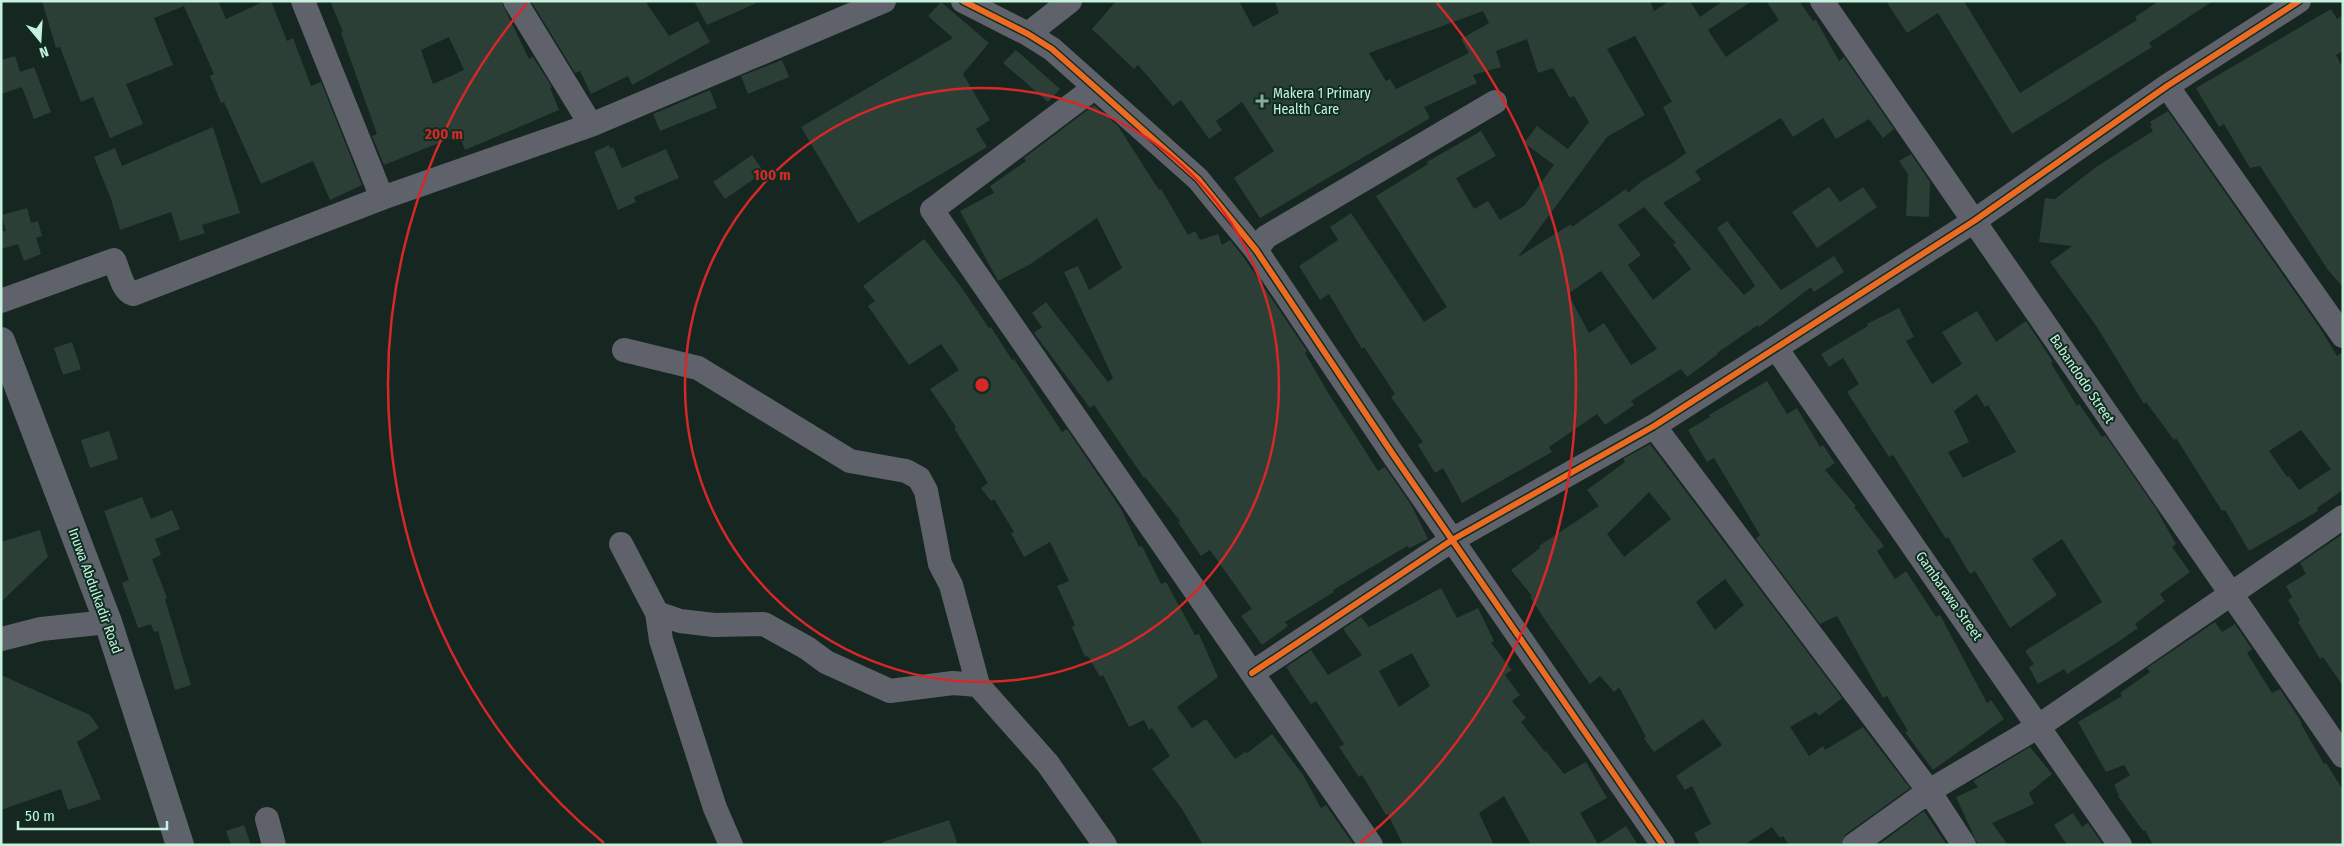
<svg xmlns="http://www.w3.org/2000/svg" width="2344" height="846" font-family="'Fira Sans Condensed',sans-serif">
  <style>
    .building { fill: #2b3f37; fill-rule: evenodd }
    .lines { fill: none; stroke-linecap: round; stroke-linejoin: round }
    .minor { stroke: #60626b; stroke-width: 24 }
    .major { stroke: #5d626b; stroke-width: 28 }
    .cycleway-casing { stroke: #0f2d21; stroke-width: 9 }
    .cycleway { stroke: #ed6a23; stroke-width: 6 }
    .ring { fill: none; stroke: #d62828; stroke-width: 2.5 }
    .poi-dot { fill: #88ab9b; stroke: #0f2d21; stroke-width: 2 }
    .labels { text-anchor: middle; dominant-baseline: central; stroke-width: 4; stroke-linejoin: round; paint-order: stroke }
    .poi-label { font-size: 14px; fill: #c6f2dd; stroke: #0f2d21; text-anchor: start }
    .street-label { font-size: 14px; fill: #c6f2dd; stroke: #0f2d21 }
    .centre { fill: #d62828; stroke: #0f2d21; stroke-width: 2.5 }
    .ring-label { font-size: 15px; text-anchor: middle; font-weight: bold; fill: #d62828; stroke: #0f2d21; stroke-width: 4; stroke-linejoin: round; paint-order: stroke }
  </style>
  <rect width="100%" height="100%" fill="#162620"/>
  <path class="building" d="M42 1H218L226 19 265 1H271L287 41 293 38 311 86 321 82 362 185 330 200 313 161 261 184 224 102 221 103 210 76 214 74 184 6 154 18 173 65 126 84 143 124 110 138 93 97 81 102 60 47 56 48Z
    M330 1H501L529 59 533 57 552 87 550 88 559 110 465 150 459 135 384 165 372 136 377 134 341 33 343 32ZM449 37 464 70 433 84 421 50Z
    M531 1H645L669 36 698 21 710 42 632 85 628 76 591 94 580 71 575 73Z
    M694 1H761L707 25Z
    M1116 1H1239L1253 27 1279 13 1275 1H1650L1654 11 1669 1H1690L1700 17 1723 1H1752L1708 30 1726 57 1779 20 1766 1H1799L1813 21 1816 20 1839 61 1844 57 1894 129 1883 138 1869 119 1836 139 1823 118 1793 137 1781 118 1695 171 1701 180 1663 203 1744 295 1755 286 1717 228 1727 221 1781 290 1834 256 1844 272 1814 292 1811 287 1759 327 1758 325 1717 353 1718 354 1687 377 1681 369 1631 401 1634 405 1605 425 1597 414 1549 447 1552 452 1462 503 1443 468 1435 473 1418 445 1423 442 1391 397 1395 394 1364 347 1362 349 1329 294 1320 300 1299 266 1338 240 1330 227 1351 213 1424 322 1447 307 1376 196 1428 164 1427 162 1481 131 1496 156 1456 178 1474 209 1488 201 1500 220 1524 206 1554 165 1524 143 1537 126 1568 149 1589 122 1574 96 1570 98 1553 68 1538 73 1527 39 1496 51 1501 67 1473 75 1477 83 1424 107 1430 118 1260 218 1234 178 1274 151 1242 102 1216 121 1222 130 1209 139 1181 100 1173 106 1138 65 1134 69 1092 29ZM1483 11 1489 23 1461 39 1469 53 1396 89 1390 79 1386 81 1369 53ZM1635 36 1672 102 1663 107 1686 153 1674 162 1642 181 1628 193 1626 189 1572 227 1571 224 1518 257 1607 137 1645 115 1607 49ZM1644 207 1676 243 1673 244 1691 269 1653 300 1628 265 1641 255 1618 225ZM1601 271 1657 349 1631 365 1604 323 1589 333 1568 294Z
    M1886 1H1964L2020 93 2137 20 2135 17 2159 1H2213L2149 43 2152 47 2012 134 1938 13 1907 33Z
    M941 2 989 43 963 74 990 120 976 129 987 147 858 223 801 127 953 38 928 16Z
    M2331 9 2337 19 2343 15V51L2336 55 2343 68V287L2328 270 2260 166 2250 168 2224 124 2219 127 2196 88Z
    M1016 50 1060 89 1048 102 1003 63Z
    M15 56 20 72 34 67 51 112 34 119 22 87 1 94V60Z
    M782 60 789 77 748 94 741 76Z
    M710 90 717 108 660 131 653 114Z
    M1094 105 1118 126 1159 190 1161 189 1188 235 1195 231 1200 240 1218 234 1222 245 1230 240 1242 255 1307 351 1305 353 1327 391 1378 471 1385 467 1412 506 1428 539 1409 548 1407 546 1333 590 1334 592 1285 622 1288 626 1262 645 1241 616 1252 609 1210 550 1201 556 1178 522 1180 521 1145 477 1144 478 1094 405 1090 408 1034 333 1042 327 1032 313 1046 302 1108 382 1113 378 1064 272 1078 266 1089 290 1122 268 1097 218 1029 265 998 281 960 211 994 193 990 186 1026 161 1024 158Z
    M2168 111 2320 328 2337 356 2343 352V490L2317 508 2318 511 2249 551 2225 510 2222 511 2176 438 2174 440 2146 402 2144 404 2097 327 2050 262 2072 246 2039 242 2045 198 2055 199 2096 167 2153 131 2150 126 2152 125 2150 122ZM2301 430 2331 469 2299 490 2289 476 2287 477 2269 451Z
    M213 127 240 213 202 225 205 233 180 241 171 212 120 230 111 199 94 157 115 148 122 166Z
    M609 145 610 149 613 147 622 168 666 149 679 178 634 197 636 202 618 210 594 152Z
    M1911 154 1930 182 1929 217 1906 216 1908 174 1899 161Z
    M752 155 764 172 725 199 713 182Z
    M1829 187 1840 202 1863 187 1877 207 1817 248 1792 212Z
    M27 208 31 223 38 221 42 236 36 238 41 254 24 261 18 244 1 249V232L6 231 2 215Z
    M924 239 959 284 989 328 991 327 1012 360 1014 359 1062 432 1067 429 1121 509 1139 547 1142 546 1161 584 1166 582 1195 635 1199 634 1218 677 1177 707 1192 728 1206 719 1235 759 1245 752 1247 753 1272 734 1303 775 1321 808 1326 805 1354 845H1203L1182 809 1152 769 1170 756 1152 728 1149 730 1144 720 1129 727 1103 675 1100 677 1088 656 1085 657 1072 627 1075 625 1057 586 1069 581 1050 542 1024 557 1011 533 1014 532 994 499 991 501 981 488 988 483 954 428 956 427 930 389 959 370 941 344 909 365 868 306 875 301 863 286Z
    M1899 308 1914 337 1906 341 1932 384 1962 364 1942 332 1977 311 1996 342 2026 321 2053 362 2051 363 2077 406 2079 404 2102 437 2105 435 2155 507 2176 544 2172 547 2190 572 2160 594 2165 601 2135 624 2138 628 2118 642 2067 674 2064 669 2038 684 2029 667 2034 664 2025 651 2102 602 2062 539 2032 559 2057 595 2010 628 1975 571 1970 574 1948 537 1946 539 1893 455 1889 457 1869 426 1847 392 1859 384 1843 358 1829 367 1821 354 1868 326 1867 324ZM1977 394 1985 407 1988 405 2016 452 1963 478 1948 452 1969 442 1954 411Z
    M72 342 81 369 63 375 54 348Z
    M1767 381 1787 414 1797 408 1820 447 1823 445 1835 463 1825 470 1856 506 1854 507 1884 546 1877 551 1895 579 1906 571 1936 617 1940 615 1987 703 1991 700 2004 719 1933 770 1905 732 1908 731 1887 696 1883 698 1837 616 1820 624 1756 539 1760 535 1714 458 1707 462 1688 430 1710 417 1709 415Z
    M109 431 118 459 90 468 81 440Z
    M1650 444 1842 698 1819 716 1816 712 1790 727 1809 756 1823 746 1825 750 1863 727 1910 788 1846 834 1841 845H1789L1783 836 1780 838 1772 827 1744 845H1700L1694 833 1711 824 1692 786 1685 790 1676 776 1722 745 1703 719 1654 752 1644 738 1646 737 1619 687 1614 692 1600 676 1590 684 1545 620 1530 597 1532 596 1511 570 1540 548 1539 546 1599 506 1587 490 1625 462 1623 459ZM1649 492 1671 519 1624 557 1607 534ZM1725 579 1744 605 1715 630 1696 602Z
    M142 497 151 519 172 510 180 529 155 539 161 555 152 559 167 598 165 599 191 685 175 690 158 631 154 632 151 624 138 628 122 583 129 580 104 511Z
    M40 530 48 557 1 602V542Z
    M2343 534V686L2323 657 2320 659 2298 622 2300 620 2288 600 2292 597 2286 586 2306 574 2300 563Z
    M1441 588 1457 618 1478 608 1494 641 1491 643 1512 670 1505 675 1520 695 1512 701 1526 718 1521 722 1545 752 1546 751 1564 774 1586 762 1607 798 1580 813 1598 844 1626 826 1638 845H1531L1504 796 1479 813 1494 845H1403L1388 814 1386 815 1362 775 1359 777 1339 747 1344 744 1316 701 1311 704 1286 667 1311 650 1328 675 1362 655 1343 629 1361 617 1369 627ZM1412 653 1430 686 1399 707 1379 671Z
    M2215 622 2222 632 2235 624 2252 649 2247 653 2272 693 2280 689 2302 723 2301 724 2324 764 2326 763 2343 790V845H2153L2145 830 2143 831 2118 796 2119 795 2114 785 2130 775 2124 765 2106 772 2078 722 2122 696 2120 693 2150 672 2147 668Z
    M1 675 90 715 99 728 77 742 101 799 68 810 61 789 1 810Z
    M2030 747 2052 774 2029 793 2034 804 1992 823 2008 845H1978L1956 797 1978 787 1973 781Z
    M1924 811 1947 845H1878Z
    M2073 813 2082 827 2088 823 2103 845H2067L2054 825Z
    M949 820 958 845H883V842Z
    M244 825 251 845H231L226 831Z"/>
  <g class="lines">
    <path class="minor" d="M303 1 382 198
      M515 1 591 125
      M963 1 1028 34 1052 49 1198 179 1256 250 1392 453 1663 845
      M1822 1 2343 756
      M1028 34 1070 1
      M2167 86 2343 336
      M1094 88 932 210 1371 845
      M1256 250 1266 237 1495 102
      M1 301 114 260C119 271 122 290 133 294L382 198 591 125 884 1
      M1776 348 2120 845
      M624 350 698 368 850 461 906 471 919 478 926 491 940 564 951 585 978 685 1048 764 1105 845
      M1654 426 1929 791 1964 845
      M621 544 657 613
      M1 639 41 629 108 622
      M1252 673 1452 540 1654 426 1974 221 2167 86 2299 1
      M267 819 274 845
      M731 845 715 808 661 640 657 613 680 621 714 625 764 624 807 648 826 662 890 691 953 683 978 685
      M1854 845 1929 791 2039 726 2343 517"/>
    <path class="major" d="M1 341 108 622 180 845"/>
    <g class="cycleway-casing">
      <path id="cycleway" d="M963 1 1028 34 1052 49 1198 179 1256 250 1392 453 1663 845
        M1252 673 1452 540 1654 426 1974 221 2167 86 2299 1"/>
    </g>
    <use href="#cycleway" class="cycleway"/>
  </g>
  <g class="ring">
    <circle cx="982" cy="385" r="297"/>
    <path d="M604 843A594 594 0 0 1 527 3M1437 3A594 594 0 0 1 1360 843"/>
  </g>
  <path class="poi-dot" d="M1259.5 93.5h5v5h5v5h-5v5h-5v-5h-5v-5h5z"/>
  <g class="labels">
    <g class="poi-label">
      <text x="1273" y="93">Makera 1 Primary<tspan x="1273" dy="16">Health Care</tspan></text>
    </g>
    <g class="street-label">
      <text transform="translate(2082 379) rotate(56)">Babandodo Street</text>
      <text transform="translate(95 591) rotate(70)">Inuwa Abdulkadir Road</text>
      <text transform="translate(1949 596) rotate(55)">Gambarawa Street</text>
    </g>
  </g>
  <circle cx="982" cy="385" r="8" class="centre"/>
  <g class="ring-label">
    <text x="444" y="139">200 m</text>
    <text x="772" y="180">100 m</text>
  </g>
  <rect width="2344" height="846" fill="none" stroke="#c6f2dd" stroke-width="5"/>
  <g transform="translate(40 40) rotate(162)" stroke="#0f2d21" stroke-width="4" paint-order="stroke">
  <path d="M0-4L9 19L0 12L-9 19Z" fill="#c6f2dd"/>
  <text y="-8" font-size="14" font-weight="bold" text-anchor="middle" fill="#c6f2dd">N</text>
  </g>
  <path d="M18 821v8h149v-8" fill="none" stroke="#c6f2dd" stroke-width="2.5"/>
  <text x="25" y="821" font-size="15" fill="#c6f2dd" stroke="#0f2d21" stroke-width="4" paint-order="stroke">50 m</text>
</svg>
